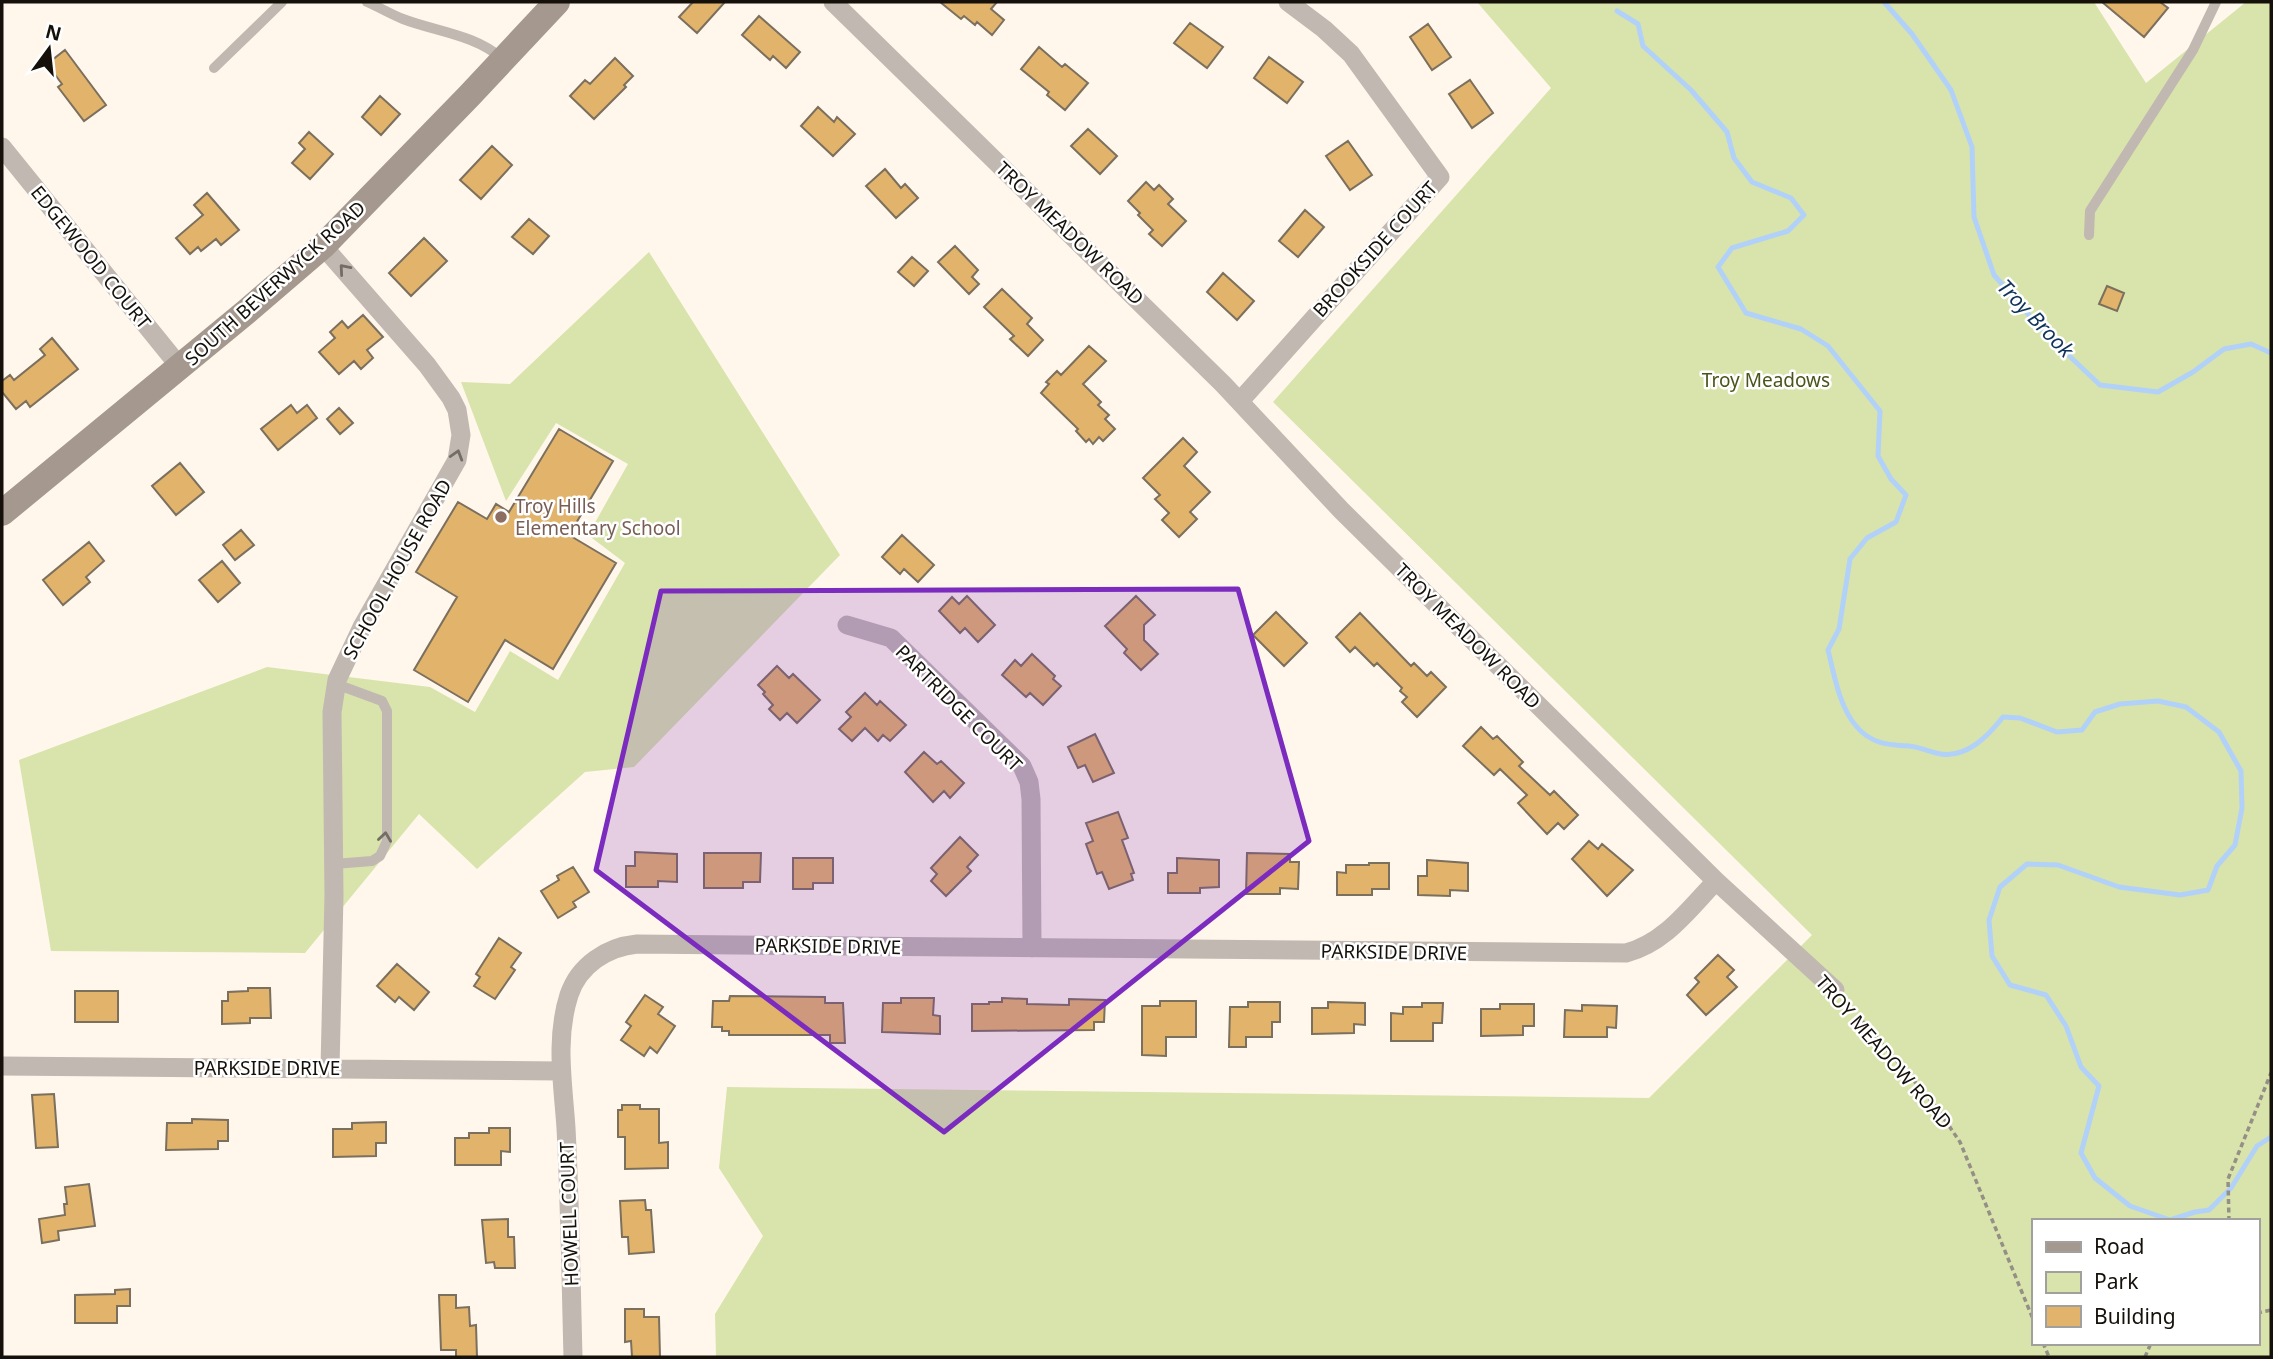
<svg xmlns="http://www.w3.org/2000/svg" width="2273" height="1359" font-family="'Noto Sans',sans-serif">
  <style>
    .green { fill: #d8e4ac; fill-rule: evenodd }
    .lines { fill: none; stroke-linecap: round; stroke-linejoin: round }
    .stream { stroke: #b2d1f8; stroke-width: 5 }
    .building { fill: #e2b36b; stroke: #7b6f5e; stroke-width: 2 }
    .path { stroke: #968f86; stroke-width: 3.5; stroke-dasharray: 5 3.5; stroke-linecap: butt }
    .lane { stroke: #c0b8b1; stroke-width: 10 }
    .street { stroke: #c0b8b1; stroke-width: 19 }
    .secondary { stroke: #a4988f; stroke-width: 26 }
    .oneway { stroke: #736d66 }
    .marked { fill: #7b2cbf; fill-opacity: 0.2; stroke: #7b2cbf; stroke-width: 5; stroke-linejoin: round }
    .education-dot { fill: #8d6e63; stroke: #fff; stroke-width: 2.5 }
    .labels { text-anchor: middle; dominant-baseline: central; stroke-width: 5; stroke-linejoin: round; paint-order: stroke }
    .street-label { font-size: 19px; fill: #15110a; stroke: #fff }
    .park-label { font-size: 19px; fill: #4b541a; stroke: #fff }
    .education-label { font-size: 19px; fill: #785e54; stroke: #fff; text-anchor: start }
    .water-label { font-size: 21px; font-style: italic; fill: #10335b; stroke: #fff }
  </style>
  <rect width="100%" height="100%" fill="#fff7eb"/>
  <path class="green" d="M1477 2H2094L2146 83 2246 2H2271V1357H716L715 1314 763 1236 719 1168 727 1087 1649 1098 1812 935 1273 402 1551 88ZM2033 1221H2257V1343H2033Z
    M649 252 840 555 634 767 585 772 477 869 419 814 305 953 51 951 19 760 267 667 430 687 475 712 510 651 558 680 625 563 588 535 628 464 556 423 506 501 461 382 510 384Z"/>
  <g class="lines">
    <path class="stream" d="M1884 2 1912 34 1951 90 1972 147 1974 217 1994 275 2044 332 2100 385 2158 392 2193 372 2224 349 2251 344 2271 353
      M1617 11 1638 24 1643 46 1691 90 1727 132 1734 158 1752 182 1791 198 1804 215 1788 231 1732 248 1718 267 1746 313 1801 329 1828 346 1880 411 1878 456 1891 479 1906 495 1896 522 1867 538 1850 559 1839 629 1828 650C1834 674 1839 706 1856 726 1871 744 1888 745 1909 746 1920 747 1930 752 1941 754 1967 758 1988 736 2003 717L2020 718 2057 732 2082 730 2095 712 2120 704 2158 701 2186 707 2219 732 2241 771 2242 808 2235 845 2217 866 2208 890 2180 895 2119 887 2058 865 2027 864 2000 887 1989 920 1992 956 2010 985 2046 995 2066 1026 2081 1067 2099 1086 2081 1153 2095 1178 2130 1206 2170 1220 2195 1212 2209 1210 2231 1188 2257 1146 2271 1137"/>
  </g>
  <path class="building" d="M693 2H725L697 33 679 17Z
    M940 2H997L991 9 1004 20 992 35 977 22 975 25 964 16 961 19Z
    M2102 2H2160L2168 8 2144 37Z
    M759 16 800 52 786 68 773 56 770 60 742 35Z
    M1190 23 1223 47 1207 68 1174 43Z
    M1428 24 1451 57 1432 70 1410 37Z
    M1039 47 1062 67 1065 64 1088 83 1065 110 1047 95 1049 92 1021 69Z
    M65 50 106 105 84 121 58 87 62 84 47 64Z
    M1269 57 1303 82 1287 103 1254 78Z
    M615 58 633 76 624 85 626 87 594 119 570 96 585 80 590 84Z
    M1470 80 1493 113 1472 128 1449 94Z
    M380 96 400 114 381 135 362 117Z
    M818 107 834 122 837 117 855 134 833 156 801 126Z
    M1088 129 1117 156 1100 174 1071 146Z
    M309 132 333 154 310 179 292 163 305 149 299 143Z
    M1348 141 1372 175 1350 190 1326 156Z
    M492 146 512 165 481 199 460 180Z
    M885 169 901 188 905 184 918 198 896 218 866 186Z
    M1146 182 1154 190 1159 185 1173 199 1168 204 1186 221 1162 246 1149 234 1153 230 1138 215 1140 213 1128 201Z
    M207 193 239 230 221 245 216 239 201 251 198 247 190 254 176 238 203 215 194 205Z
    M1305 210 1324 227 1298 257 1279 241Z
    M529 219 549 236 533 254 512 237Z
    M424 238 447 261 411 296 389 273Z
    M955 246 978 270 972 277 979 284 969 294 938 262Z
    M912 257 928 271 914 286 898 272Z
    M1223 273 1254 301 1237 320 1207 292Z
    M2107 286 2124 293 2117 311 2099 304Z
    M1002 289 1032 318 1027 324 1043 340 1028 356 1010 339 1014 336 984 307Z
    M363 315 383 337 367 350 373 358 361 369 354 361 339 374 319 352 335 338 330 332 342 321 348 328Z
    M52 338 78 369 30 407 26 401 16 409 2 392V381L10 375 14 380 45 355 40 349Z
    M1089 346 1106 361 1083 384 1101 402 1098 405 1109 415 1105 419 1115 429 1103 441 1099 437 1093 444 1089 439 1086 442 1076 431 1078 429 1041 393 1049 384 1046 382 1057 371 1061 375Z
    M291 405 297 413 307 405 317 418 278 450 261 429Z
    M339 408 353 423 340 434 327 419Z
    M559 429 613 461 569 535 616 563 553 669 505 640 468 702 414 670 457 597 416 572 458 502 487 519 496 504 509 512Z
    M1183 438 1197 452 1184 466 1210 492 1190 512 1197 519 1179 537 1162 520 1169 513 1155 499 1160 495 1143 478Z
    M180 463 204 492 176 515 152 486Z
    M241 530 254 545 235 560 223 545Z
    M902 535 934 565 918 582 904 569 900 574 882 557Z
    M89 542 104 561 86 577 90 582 63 605 43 580Z
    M222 561 240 583 218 602 199 580Z
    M967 596 995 625 978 642 965 628 960 633 939 611 952 597 959 604Z
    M1136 596 1155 615 1144 625V640L1158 654 1141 670 1124 653 1127 649 1105 626Z
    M1276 612 1307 643 1284 666 1253 635Z
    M1360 613 1411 666 1414 663 1427 676 1431 672 1446 687 1417 717 1402 702 1407 697 1400 691 1402 688 1377 663 1374 666 1355 647 1350 652 1336 637Z
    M1032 654 1055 676 1053 679 1061 686 1043 705 1030 693 1026 697 1002 675 1015 660 1021 666Z
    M777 666 789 678 793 674 820 700 797 723 787 713 780 720 769 709 773 705 763 694 765 692 758 685Z
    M865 693 877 705 880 701 906 725 890 741 883 735 878 741 865 728 852 741 839 729 851 717 846 712Z
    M1481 727 1493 739 1497 736 1523 762 1519 766 1550 795 1554 791 1578 815 1564 829 1558 823 1547 834 1518 803 1527 795 1500 769 1494 775 1463 746Z
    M1095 734 1114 773 1093 782 1085 765 1078 768 1068 747Z
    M924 752 937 764 941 761 964 783 950 798 944 791 933 802 905 772Z
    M1118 812 1128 838 1122 840 1134 873 1131 874 1133 880 1109 889 1102 872 1097 874 1086 844 1093 841 1086 823Z
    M960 837 978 855 967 867 971 871 946 896 931 881 937 874 931 868Z
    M1589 841 1598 849 1602 844 1633 870 1607 896 1572 859Z
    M635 852 677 854V882L658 881V887H626V866H635Z
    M704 853H761L760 882H743V888H704Z
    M1247 853 1290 854V862H1299L1298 889 1280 888V894H1246Z
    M793 858H833V883H813V889H793Z
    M1177 858 1219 860V887L1200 888V893H1168V873H1177Z
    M1427 860 1468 863V891L1450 890V896L1418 895V876H1427Z
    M1369 863H1389V889H1372V895H1337V872L1346 873V865H1369Z
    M573 867 589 892 573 902 576 907 558 918 541 891 559 880 557 876Z
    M499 938 521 953 511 967 515 970 495 999 474 986 480 977 476 974Z
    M1718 955 1734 970 1727 977 1737 987 1706 1015 1687 995 1699 982 1695 978Z
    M397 964 429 992 414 1010 399 997 395 1002 377 986Z
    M248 988H270L271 1018H250V1023L222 1024V1001H228V992L248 991Z
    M75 991H118V1022H75Z
    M645 995 663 1007 658 1014 675 1026 657 1053 650 1047 644 1056 621 1040 631 1026 626 1022Z
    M730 996 825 997V1003H843L845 1043H830V1035H729V1031H722V1027H712L713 1001H729Z
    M901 998H934L933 1015 940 1016V1034L882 1032 883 1003H901Z
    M1002 998 1027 999V1004L1069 1005V999L1105 1000 1104 1022H1094V1030L972 1031V1004H989V1002H1002Z
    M1160 1001H1196V1037H1166V1056L1142 1055V1006H1160Z
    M1248 1002H1280V1022H1272V1037H1246V1047H1229L1230 1007H1248Z
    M1328 1002 1365 1003V1025L1354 1024V1033L1312 1034V1008H1328Z
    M1422 1003H1443L1442 1023H1433V1041H1391V1013L1403 1014V1007H1422Z
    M1500 1004H1534V1026H1523V1035L1481 1036V1009H1500Z
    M1582 1005 1617 1006 1616 1028 1607 1027V1037H1564L1565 1010 1582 1011Z
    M54 1094 58 1147 36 1148 32 1095Z
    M622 1105H640V1109H659V1143L668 1142V1168L625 1169V1137H618V1110H622Z
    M192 1119 228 1120V1141H218V1149L166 1150 167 1123H192Z
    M386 1122V1143H376V1156L333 1157V1129H352V1123Z
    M489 1128H510V1152L501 1151V1165H455V1138H469V1133H489Z
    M89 1184 95 1226 58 1231 59 1240 42 1243 39 1219 65 1215 64 1204H67L65 1187Z
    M645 1200 646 1210H651L654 1252 629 1254 628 1237H622L620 1201Z
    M508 1219V1237H514L515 1268H495L494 1262 486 1263 482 1220Z
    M130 1289V1306H117V1323H75V1295L115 1294V1290Z
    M439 1295H456V1308L469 1307 470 1326 476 1325 477 1357H456V1350H441Z
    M625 1309H644V1317H659L660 1357H632L631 1341 625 1342Z"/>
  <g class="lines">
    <path class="path" d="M1846 1002 1934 1104 1960 1142 2033 1319
      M2229 1221 2228 1179 2271 1073
      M2257 1313 2271 1310
      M2043 1343 2049 1357
      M2145 1357 2151 1343"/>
    <path class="lane" d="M367 2C379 7 390 14 403 19 434 31 476 35 501 58
      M214 68 282 2
      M2089 235 2090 211 2193 50 2216 2
      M334 864 372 861 380 856 387 841V711L382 701 336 684"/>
    <path class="street" d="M833 2 1223 384 1341 510 1716 881 1835 990
      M2 147 180 367
      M323 246 427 365 451 398 457 410 461 435 457 460 362 627 337 680 332 712 334 895 330 1068
      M1240 401 1440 177 1351 54 1324 29 1288 2
      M847 625 891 638 1022 766 1029 782 1031 799 1032 948
      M2 1066 560 1071
      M573 1357C571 1281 570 1204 566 1128 563 1083 555 1039 569 995 579 965 607 947 637 944L1626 953C1665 943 1689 909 1716 881"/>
    <path class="secondary" d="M2 513 246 312 323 246 469 96 557 2"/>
  </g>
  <defs><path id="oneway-chevron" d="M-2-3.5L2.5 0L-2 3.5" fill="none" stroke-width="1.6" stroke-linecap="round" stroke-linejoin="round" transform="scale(1.75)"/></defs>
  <g class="oneway">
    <use href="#oneway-chevron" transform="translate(344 269) rotate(-131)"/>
    <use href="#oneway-chevron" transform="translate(457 455) rotate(-73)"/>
    <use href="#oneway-chevron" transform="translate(385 837) rotate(-82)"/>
  </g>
  <path class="marked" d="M1238 589 1309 841 944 1132 596 870 661 591Z"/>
  <circle class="education-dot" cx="501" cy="517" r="7"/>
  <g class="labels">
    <g class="street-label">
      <text transform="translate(1070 233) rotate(44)">TROY MEADOW ROAD</text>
      <text transform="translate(1375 249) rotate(-48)">BROOKSIDE COURT</text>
      <text transform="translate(91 257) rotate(51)">EDGEWOOD COURT</text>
      <text transform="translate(275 283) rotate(-42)">SOUTH BEVERWYCK ROAD</text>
      <text transform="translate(397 569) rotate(-61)">SCHOOL HOUSE ROAD</text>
      <text transform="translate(1468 636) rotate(45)">TROY MEADOW ROAD</text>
      <text transform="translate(959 708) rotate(45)">PARTRIDGE COURT</text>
      <text transform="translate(828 946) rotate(1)">PARKSIDE DRIVE</text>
      <text transform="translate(1394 952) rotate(1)">PARKSIDE DRIVE</text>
      <text transform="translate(1884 1052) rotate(49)">TROY MEADOW ROAD</text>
      <text x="267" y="1068">PARKSIDE DRIVE</text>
      <text transform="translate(569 1214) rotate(-92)">HOWELL COURT</text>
    </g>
    <g class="park-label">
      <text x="1766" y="380">Troy Meadows</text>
    </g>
    <g class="education-label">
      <text x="515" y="506">Troy Hills<tspan x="515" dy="22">Elementary School</tspan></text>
    </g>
    <g class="water-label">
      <text transform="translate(2036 318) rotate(46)">Troy Brook</text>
    </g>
  </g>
  <rect width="2273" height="1359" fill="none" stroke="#15110a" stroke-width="7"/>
  <rect x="2032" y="1219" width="228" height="126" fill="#ffffff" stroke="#a1a09d" stroke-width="2"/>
  <rect x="2046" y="1242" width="35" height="10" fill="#a4988f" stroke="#a1a09d" stroke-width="2"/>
  <text x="2094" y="1254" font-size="21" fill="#15110a">Road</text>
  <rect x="2046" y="1272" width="35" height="21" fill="#d8e4ac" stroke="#a1a09d" stroke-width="2"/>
  <text x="2094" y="1289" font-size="21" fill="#15110a">Park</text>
  <rect x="2046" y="1306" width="35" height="21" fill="#e2b36b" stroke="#a1a09d" stroke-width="2"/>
  <text x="2094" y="1324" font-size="21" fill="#15110a">Building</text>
  <g transform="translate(49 49) rotate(15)" stroke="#ffffff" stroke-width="5" paint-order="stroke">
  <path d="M0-5L12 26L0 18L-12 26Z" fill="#15110a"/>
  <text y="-10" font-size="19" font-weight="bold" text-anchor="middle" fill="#15110a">N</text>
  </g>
</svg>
